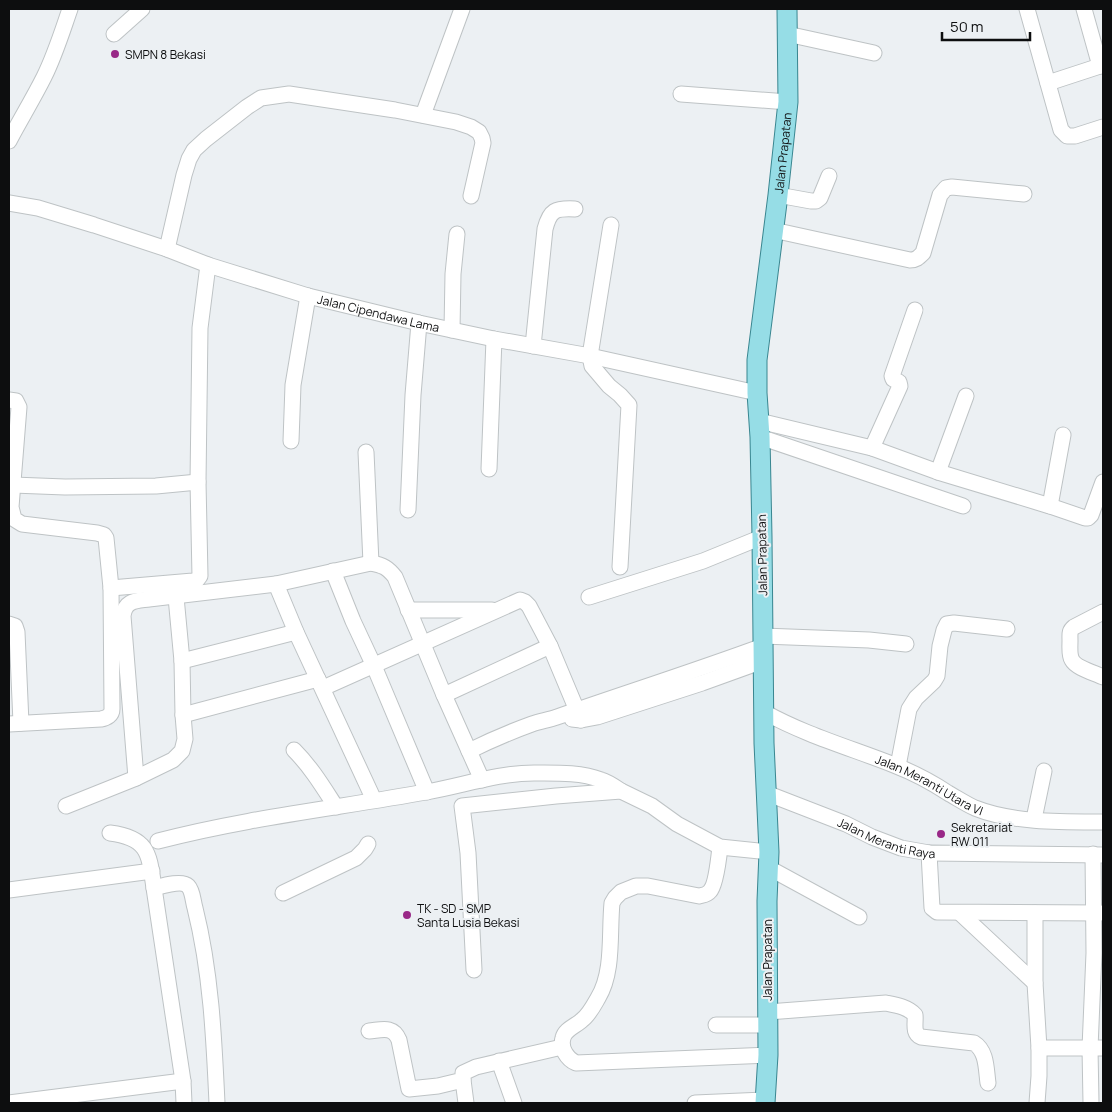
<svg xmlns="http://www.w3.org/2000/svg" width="1112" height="1112" font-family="Manrope,sans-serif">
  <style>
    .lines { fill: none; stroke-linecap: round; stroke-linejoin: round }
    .minor-casing { stroke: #bec3c5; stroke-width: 17 }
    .major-casing { stroke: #398690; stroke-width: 21 }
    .minor { stroke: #fff; stroke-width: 15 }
    .major { stroke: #96dde6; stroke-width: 19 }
    .poi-dot { fill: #992887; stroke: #ecf0f3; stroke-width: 2 }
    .labels { text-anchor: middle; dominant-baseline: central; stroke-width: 4; stroke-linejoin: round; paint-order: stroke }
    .poi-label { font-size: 12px; fill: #0d0e0f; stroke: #ecf0f3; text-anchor: start }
    .street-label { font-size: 12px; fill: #0d0e0f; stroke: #ecf0f3 }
  </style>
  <rect width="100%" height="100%" fill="#ecf0f3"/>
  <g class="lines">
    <g class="minor-casing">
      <g id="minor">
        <path d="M1027 9 1061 130 1067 136H1075L1103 127"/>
        <path d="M1084 9 1100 66"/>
        <path d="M114 34 142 9"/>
        <path d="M787 34 874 53"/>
        <path d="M1048 83 1103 65"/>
        <path d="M681 94 788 102"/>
        <path d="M423 115 462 9"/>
        <path d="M9 141C20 120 33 99 44 77 55 55 62 32 70 9"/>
        <path d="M778 195 811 201H816L820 198 829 176"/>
        <path id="s1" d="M9 203 38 208 94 225 167 249 208 265 308 296 419 323 494 339 590 356 757 393"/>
        <path d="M611 225 590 356 592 366 609 386 620 395 629 405 620 567"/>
        <path d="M773 230 910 260C916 260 918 258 923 253L940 195 946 188 952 187 1024 194"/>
        <path d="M167 249 184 175 189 159 194 150 206 139 247 107 261 98 289 94 395 110 456 122 471 127 479 132 482 138 483 143 471 196"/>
        <path d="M452 330 453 274 457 234"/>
        <path d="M533 346 545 229C550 210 555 208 575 209"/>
        <path d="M9 400 16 401 19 407 11 507 14 519 22 524 97 533 104 535 106 538 111 588 112 709C112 715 107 718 101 719L9 724"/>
        <path d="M759 421 872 448 938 472 1050 506 1085 518H1088L1091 515 1103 482"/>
        <path d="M760 437 963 506"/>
        <path d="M291 441 293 385 308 296"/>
        <path d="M872 448 900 386 899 382 893 379 892 376 915 310"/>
        <path d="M366 452 371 563"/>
        <path d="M489 469 494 339"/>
        <path d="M938 472 966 396"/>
        <path d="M13 485 65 487 156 486 198 482"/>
        <path d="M1050 506 1063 435"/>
        <path d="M408 510 413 395 419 323"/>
        <path d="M333 571 353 621 374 666 427 792"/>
        <path d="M276 584 296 632 374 800"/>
        <path d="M111 588 193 581 197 580 200 576 198 482 200 328 208 265"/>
        <path d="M589 597 703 561 762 537"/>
        <path d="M408 610H492"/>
        <path d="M1103 612 1074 627C1069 631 1070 634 1070 641 1070 647 1069 655 1072 660 1076 668 1095 673 1103 677"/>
        <path d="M9 624 15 626 17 632 21 723"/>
        <path d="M763 636 869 640 906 644"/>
        <path d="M182 661 296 632"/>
        <path d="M323 688 520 600 525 602 529 606 550 646 581 720"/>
        <path d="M444 695 550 646"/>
        <path id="s2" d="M764 712C805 735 851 748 894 765 912 772 933 783 948 793 957 798 966 804 975 808 1012 823 1064 822 1103 822"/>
        <path d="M183 715 318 679"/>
        <path d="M572 719 581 720 597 717 702 683 763 661"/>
        <path d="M294 750C311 767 323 787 336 807"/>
        <path d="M469 751C489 741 510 732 532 724 540 721 549 720 557 717 626 693 695 671 763 646"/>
        <path d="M898 766 909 709 916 698 934 681 937 676 940 646 944 630 947 624 954 623 1007 629"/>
        <path d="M136 778 123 616C125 600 136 601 149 599L276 584 371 563C383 565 388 568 395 577L444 695 482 780"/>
        <path id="s3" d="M766 793 846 824 872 837 901 848 929 853 1103 855"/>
        <path d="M66 806 136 778 173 760 182 751 185 739 183 715 182 661 176 597"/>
        <path d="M1034 819 1044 771"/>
        <path d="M110 833C149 838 149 854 154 888L183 1081 184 1103"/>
        <path d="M158 841C246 818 337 808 426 792 462 786 497 773 534 773 555 773 581 772 601 780 608 782 615 787 621 791"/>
        <path d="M720 847C719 856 716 885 710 891 707 895 703 895 699 896L648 886H636L621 892 615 898 612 903C609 933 614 972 598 998 594 1005 589 1015 582 1020 576 1026 565 1029 563 1038 560 1048 567 1059 576 1063L768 1055"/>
        <path d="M929 853 932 908 937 912 1101 913"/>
        <path d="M769 868 859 917"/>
        <path d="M154 888C162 886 182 880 188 886 193 891 193 902 195 908 211 972 214 1038 217 1103"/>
        <path d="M9 890 152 871"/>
        <path d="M283 893 356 858 365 849 368 844"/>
        <path d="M960 913 1035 983"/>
        <path d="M1035 913V983L1039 1048V1076L1037 1103"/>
        <path d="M474 970 468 853 462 806 556 796 621 791 652 806 677 824 720 847 769 852"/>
        <path d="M768 1012 886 1003C896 1005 908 1007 915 1015 916 1023 912 1033 921 1037L974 1043C987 1051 986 1069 988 1083"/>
        <path d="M716 1025H768"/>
        <path d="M369 1031C381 1030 393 1025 399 1040L409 1089 438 1086 463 1080V1073L476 1067 562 1047"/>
        <path d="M1039 1048H1103"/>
        <path d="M499 1061 514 1103"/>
        <path d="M463 1080 466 1103"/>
        <path d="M9 1103 183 1081"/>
        <path d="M695 1103 765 1100"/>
        <path d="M1091 1103 1090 1048 1094 953 1093 854"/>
      </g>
    </g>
    <g class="major-casing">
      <g id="major">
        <path id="s4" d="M765 1103 768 1055 767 901 769 852 764 743 762 537 760 437 757 393V360L778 195 788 102 787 9"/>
      </g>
    </g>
    <use href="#minor" class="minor"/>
    <use href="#major" class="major"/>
  </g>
  <g class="poi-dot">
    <circle cx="115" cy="54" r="5"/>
    <circle cx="941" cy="834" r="5"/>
    <circle cx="407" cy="915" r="5"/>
  </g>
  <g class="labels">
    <g class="poi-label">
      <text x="125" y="54">SMPN 8 Bekasi</text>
      <text x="951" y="827">Sekretariat<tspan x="951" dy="14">RW 011</tspan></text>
      <text x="417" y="908">TK - SD - SMP<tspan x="417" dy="14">Santa Lusia Bekasi</tspan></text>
    </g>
    <g class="street-label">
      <text stroke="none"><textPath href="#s4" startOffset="952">Jalan Prapatan</textPath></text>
      <text stroke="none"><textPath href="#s1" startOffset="386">Jalan Cipendawa Lama</textPath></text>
      <text transform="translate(762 555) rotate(-91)">Jalan Prapatan</text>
      <text stroke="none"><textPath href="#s2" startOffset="181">Jalan Meranti Utara VI</textPath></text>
      <text stroke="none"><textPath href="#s3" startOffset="129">Jalan Meranti Raya</textPath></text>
      <text transform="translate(767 960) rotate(-90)">Jalan Prapatan</text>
    </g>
  </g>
  <rect width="1112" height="1112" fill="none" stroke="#0d0e0f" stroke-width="20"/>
  <path d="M942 32v8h88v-8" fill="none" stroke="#0d0e0f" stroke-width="2.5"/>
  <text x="950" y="32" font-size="15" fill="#0d0e0f" stroke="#ecf0f3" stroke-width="4" paint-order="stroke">50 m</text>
</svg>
